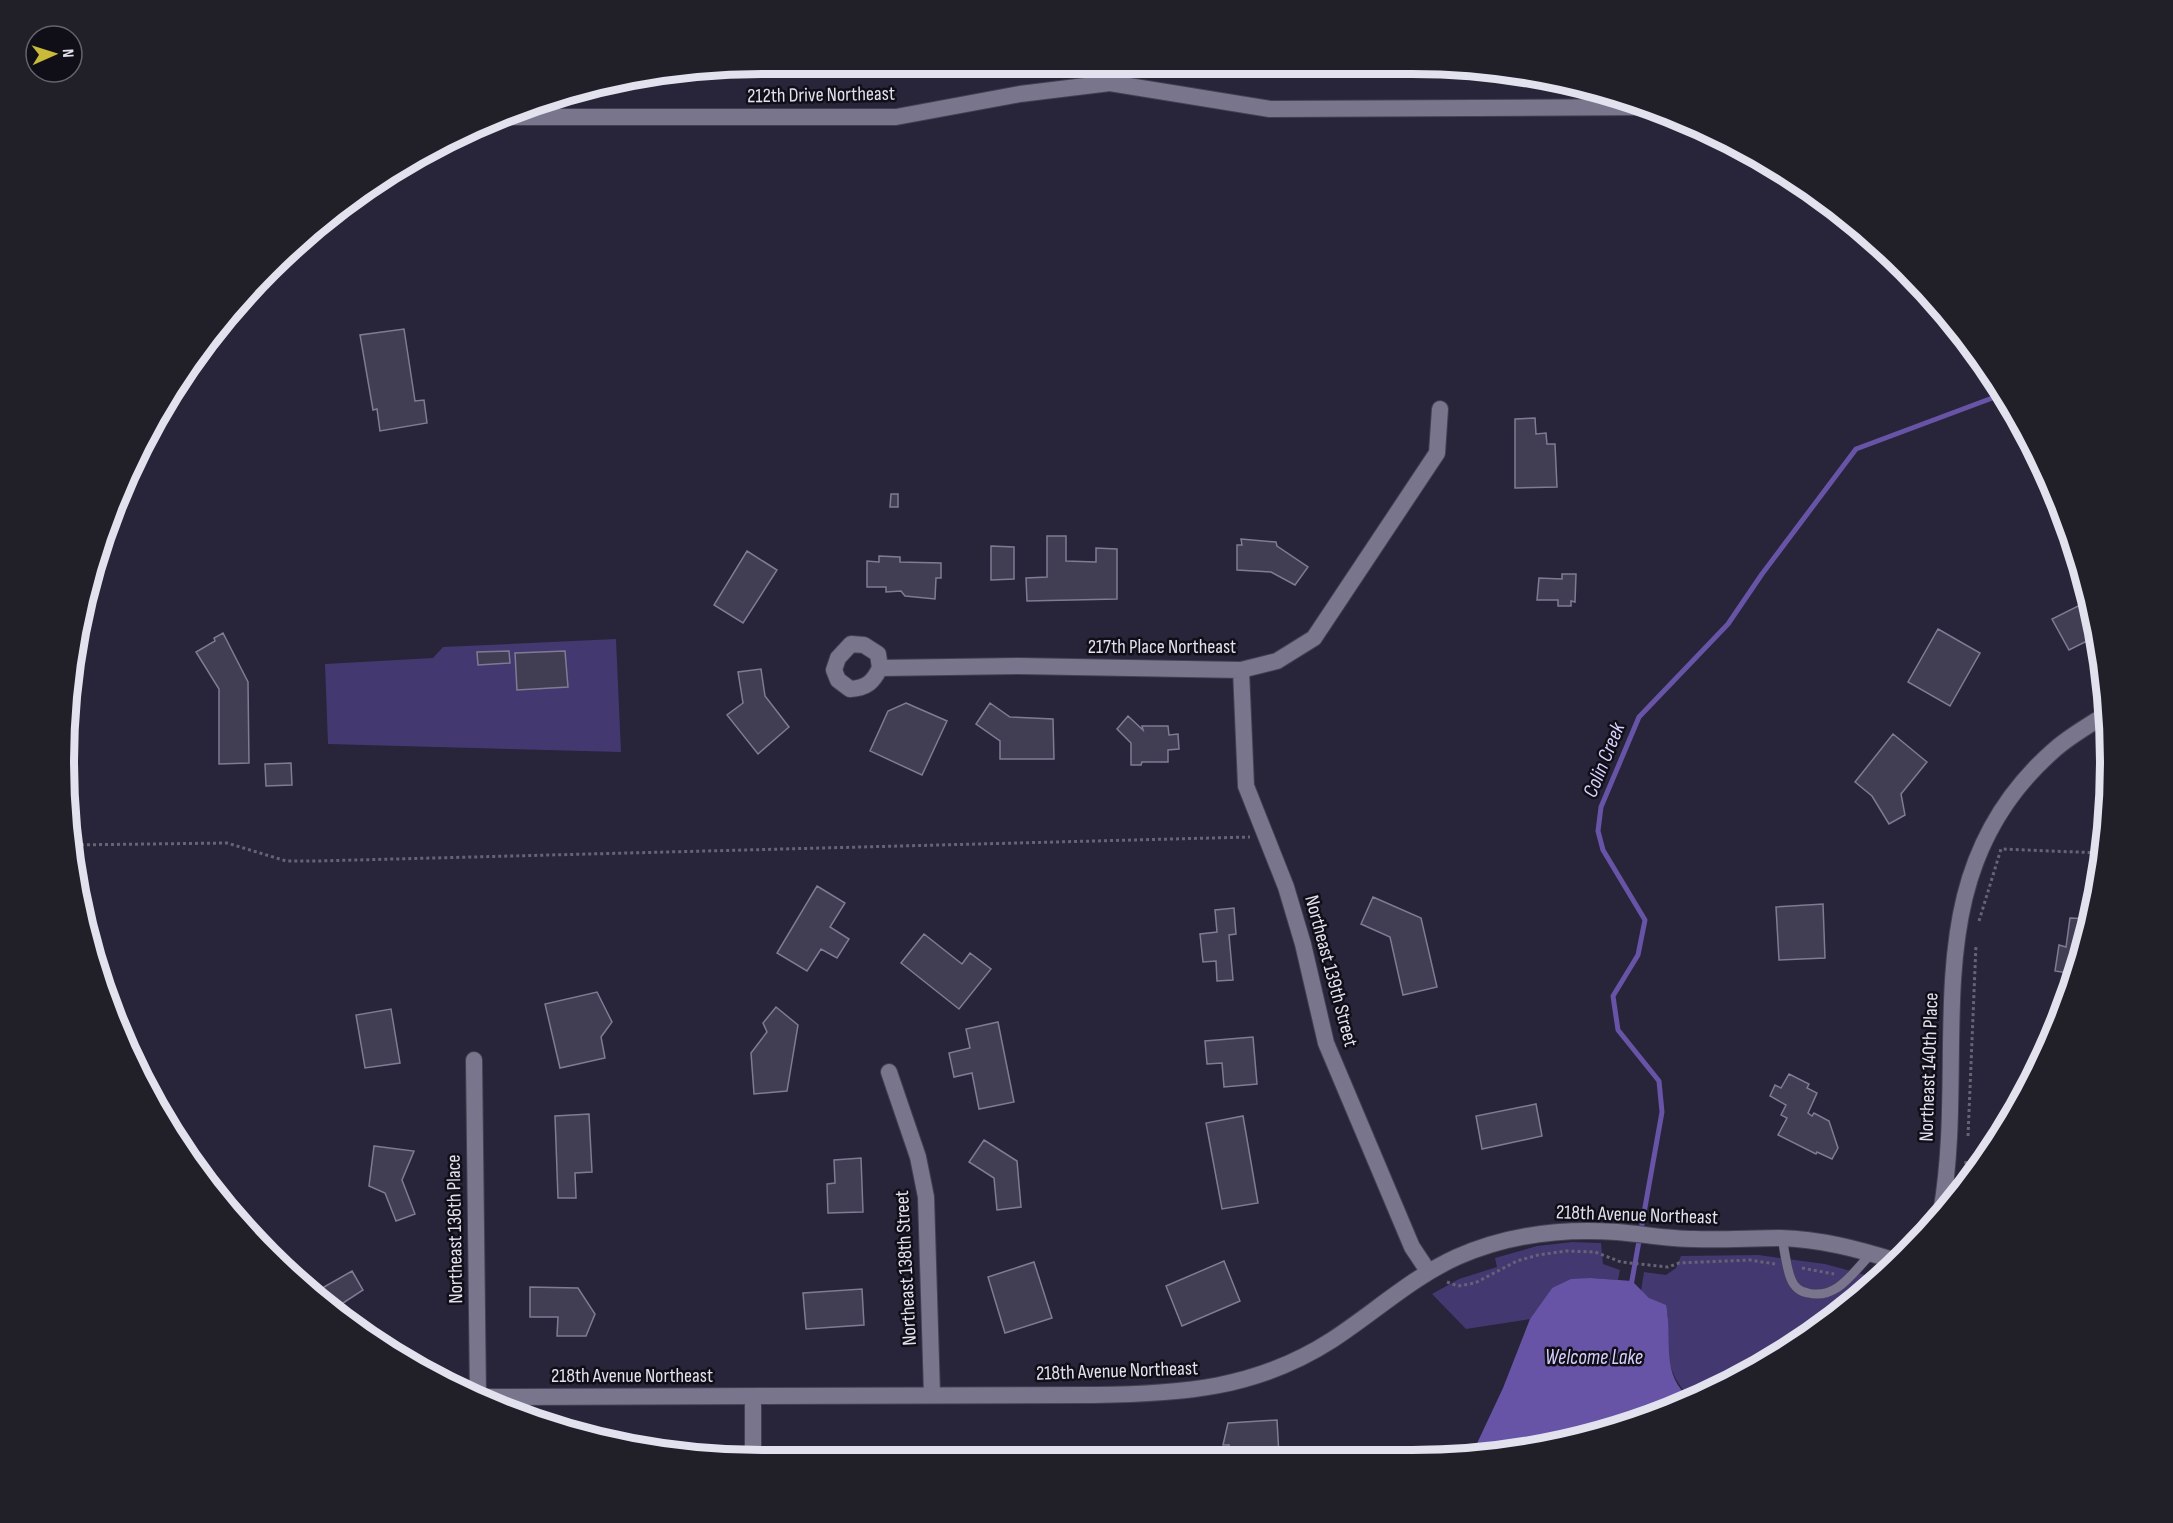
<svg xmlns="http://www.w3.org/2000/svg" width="2173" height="1523" font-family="'Sofia Sans Condensed',sans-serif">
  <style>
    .green { fill: #443871 }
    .water { fill: #6754a6 }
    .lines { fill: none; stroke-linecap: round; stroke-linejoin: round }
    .stream { stroke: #6754a6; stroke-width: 5 }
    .building { fill: #413e54; stroke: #7f7b94; stroke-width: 1.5 }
    .service-casing { stroke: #434051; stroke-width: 10 }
    .minor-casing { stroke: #434051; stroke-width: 18 }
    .tertiary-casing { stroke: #434051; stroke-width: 18 }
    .path { stroke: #666375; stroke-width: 3; stroke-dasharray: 3 3; stroke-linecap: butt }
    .service { stroke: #78758d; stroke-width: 9 }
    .minor { stroke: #78758d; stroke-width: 16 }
    .tertiary { stroke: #78758d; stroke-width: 16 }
    .labels { text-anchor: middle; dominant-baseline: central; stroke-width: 5; stroke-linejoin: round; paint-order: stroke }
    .street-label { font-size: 20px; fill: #e2e1ee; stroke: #100f18 }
    .water-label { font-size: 21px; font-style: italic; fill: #d7d0fe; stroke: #100f18 }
    .rim { fill: none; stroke: #e2e1ee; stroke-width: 8 }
  </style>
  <rect width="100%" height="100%" fill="#282439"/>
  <path class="green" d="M616 639 621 752 328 744 325 664 433 658 443 647Z
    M1572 1242 1601 1243 1603 1264 1620 1270 1618 1280 1591 1278 1552 1288 1530 1319 1466 1329 1432 1294 1459 1279 1497 1267 1495 1258 1537 1246Z
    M1758 1255 1825 1264 1880 1279 1872 1286 1720 1388 1691 1399C1664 1370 1667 1350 1668 1314L1641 1291 1644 1272 1666 1275 1676 1268 1681 1256Z"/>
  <path class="water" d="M1591 1278 1632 1281 1649 1298 1666 1305C1673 1337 1659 1377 1692 1399 1621 1426 1550 1454 1472 1454L1503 1388 1530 1319 1552 1288 1571 1279Z"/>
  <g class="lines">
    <path class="stream" d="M1631 1286 1662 1112 1659 1081 1618 1030 1613 996 1638 955 1645 920 1603 850 1598 831 1601 807 1639 717 1728 624 1762 574 1856 449 2003 394"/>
  </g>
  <path class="building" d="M404 329 415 401 424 400 427 423 380 431 377 409 373 410 360 335Z
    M1535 418 1536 434 1546 433 1547 444H1555L1557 487 1515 488V419Z
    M891 494H898V507H890Z
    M1047 536H1066V561L1096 562V548L1117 549V599L1027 601 1026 578 1047 577Z
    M1241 539 1276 542 1277 546 1308 567 1295 585 1271 572 1237 570V545H1242Z
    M991 546 1014 547V579L991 580Z
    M747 551 777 570 743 623 714 605Z
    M879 556 900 557V562L941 563V578H936L935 599 905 596 901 591 886 592V587H867V561L879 562Z
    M1562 574H1576L1575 602 1571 601V606H1558V600H1537L1539 578 1562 579Z
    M2088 601 2097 639 2095 637 2069 650 2052 619Z
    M1938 629 1980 653 1950 706 1908 682Z
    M223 633 248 682 249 763 219 764V689L196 652 215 641 214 638Z
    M509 651 510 663 478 665 477 652Z
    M565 651 568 687 517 690 515 653Z
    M761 669 765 696 789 727 758 754 727 715 743 703 738 672Z
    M906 703 947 721 922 775 870 751 888 711Z
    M990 703 1010 717 1053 719 1054 759H1000V741L976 724Z
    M1128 716 1143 730 1142 726H1168L1169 735 1178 734 1179 749 1168 750V762H1142L1141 765H1131V743L1117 729Z
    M1893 734 1927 762 1901 794 1905 815 1889 824 1872 796 1855 782Z
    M291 763 292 785 266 786 265 764Z
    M817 886 845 903 830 927 849 939 837 958 821 949 807 971 777 953Z
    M1373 897 1421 918 1437 987 1403 995 1390 937 1361 924Z
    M1823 904 1825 958 1779 960 1776 907Z
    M1234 908 1236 934 1229 935 1233 980 1217 981 1216 961 1203 962 1200 934 1217 932 1215 910Z
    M2070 918 2090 919 2086 942 2074 974 2055 971 2059 945 2066 947Z
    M924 934 962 964 970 953 991 969 959 1009 901 963Z
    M597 992 612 1022 601 1037 605 1058 560 1068 545 1004Z
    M776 1007 798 1025 787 1091 754 1094 751 1053 767 1032 763 1023Z
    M391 1009 400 1063 365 1068 356 1015Z
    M998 1022 1014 1102 979 1109 972 1073 954 1077 949 1053 970 1048 966 1029Z
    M1253 1037 1257 1084 1224 1087 1222 1063 1207 1064 1205 1041Z
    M1789 1074 1809 1084 1807 1088 1817 1093 1808 1113 1812 1116 1814 1113 1829 1121 1838 1148 1832 1159 1817 1152 1816 1154 1778 1135 1787 1118 1781 1115 1786 1105 1770 1096 1775 1085 1781 1088Z
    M1536 1104 1542 1136 1482 1149 1476 1116Z
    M589 1114 592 1172 575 1173 576 1198H558L555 1116Z
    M1243 1116 1258 1203 1222 1209 1206 1123Z
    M984 1140 1017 1161 1021 1207 997 1210 994 1178 969 1162Z
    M374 1146 414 1151 402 1180 415 1214 396 1221 385 1193 369 1186Z
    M861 1158 863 1212 828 1213 827 1184 835 1183 834 1160Z
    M1224 1261 1240 1301 1182 1326 1166 1286Z
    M1034 1262 1052 1318 1005 1333 988 1277Z
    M352 1271 363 1290 343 1303 339 1318 321 1301 324 1287Z
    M530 1287 578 1288 595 1314 586 1336H557L558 1317H530Z
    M862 1289 864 1325 806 1329 803 1293Z
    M1277 1420 1279 1455 1231 1456 1228 1451 1229 1445H1223L1228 1423Z"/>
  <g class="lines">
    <g class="service-casing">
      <path id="service" d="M1782 1238C1785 1252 1786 1267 1791 1279 1794 1287 1801 1292 1808 1293 1837 1300 1853 1272 1871 1254"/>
    </g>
    <g class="minor-casing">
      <path id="minor" d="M493 117H896L1020 94 1110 83 1270 109 1649 107
        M880 668C873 682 867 688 850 689L838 680 834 670 838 658 851 644 864 645 878 654 880 668 1019 666 1241 670 1277 661 1314 638 1437 453 1440 409
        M1241 670 1246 786 1286 887 1303 944 1326 1043 1412 1247 1428 1271
        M474 1060 478 1397
        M889 1072 918 1157 926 1197 932 1394
        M753 1458V1397"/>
    </g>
    <g class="tertiary-casing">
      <path id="tertiary" d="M1941 1213C1970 1048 1909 878 2053 751 2068 737 2088 726 2105 715
        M477 1397 1093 1395C1181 1394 1256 1389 1332 1340 1375 1312 1411 1278 1457 1257 1509 1234 1561 1228 1617 1232 1643 1234 1668 1239 1694 1239 1723 1240 1752 1238 1780 1238 1820 1239 1858 1249 1896 1261"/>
    </g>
    <path class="path" d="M69 845 227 843 286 861H317L1250 837
      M1979 921 2001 849 2101 853
      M1968 1136 1976 945
      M1965 1188 1966 1158
      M1802 1268 1834 1274
      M1447 1282 1458 1286 1475 1283 1517 1261 1538 1255 1566 1251 1595 1252 1621 1262 1668 1267 1679 1263 1750 1260 1775 1264
      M1864 1282 1873 1286"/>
    <use href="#service" class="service"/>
    <use href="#minor" class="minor"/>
    <use href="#tertiary" class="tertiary"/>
  </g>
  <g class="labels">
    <g class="street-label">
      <text transform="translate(821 95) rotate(-1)">212th Drive Northeast</text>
      <text x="1162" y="647">217th Place Northeast</text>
      <text transform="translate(1331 971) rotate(75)">Northeast 139th Street</text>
      <text transform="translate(1929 1067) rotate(-88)">Northeast 140th Place</text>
      <text transform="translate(1637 1215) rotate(2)">218th Avenue Northeast</text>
      <text transform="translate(455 1229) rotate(-91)">Northeast 136th Place</text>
      <text transform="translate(906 1268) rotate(-93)">Northeast 138th Street</text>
      <text transform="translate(1117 1371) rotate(-2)">218th Avenue Northeast</text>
      <text x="632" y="1376">218th Avenue Northeast</text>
    </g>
    <g class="water-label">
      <text transform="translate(1604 760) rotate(-68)">Colin Creek</text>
      <text x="1594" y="1357">Welcome Lake</text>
    </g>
  </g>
  <path d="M0 0H2173V1523H0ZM762 74H1412A688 688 0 0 1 2100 762V762A688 688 0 0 1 1412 1450H762A688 688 0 0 1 74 762V762A688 688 0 0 1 762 74Z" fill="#212029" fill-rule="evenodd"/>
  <path class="rim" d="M762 74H1412A688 688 0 0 1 2100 762V762A688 688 0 0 1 1412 1450H762A688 688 0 0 1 74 762V762A688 688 0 0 1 762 74Z"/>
  <g transform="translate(54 54) rotate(87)"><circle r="28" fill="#100f18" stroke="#64636e" stroke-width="1.5"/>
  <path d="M0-4.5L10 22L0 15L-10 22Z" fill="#caba39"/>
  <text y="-9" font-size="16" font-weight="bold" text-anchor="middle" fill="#e2e1ee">N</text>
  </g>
</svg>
